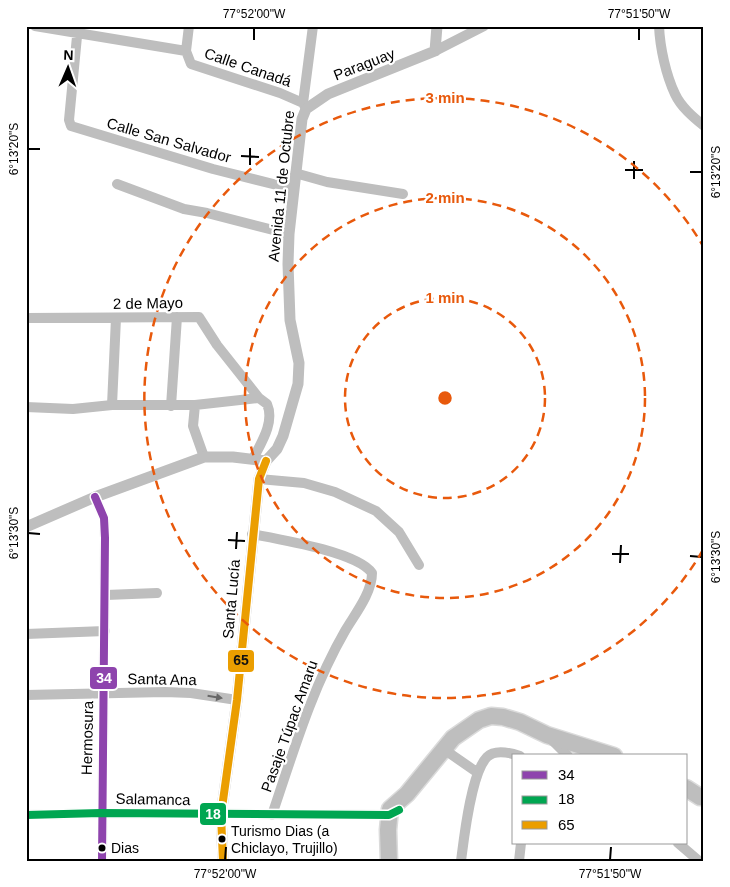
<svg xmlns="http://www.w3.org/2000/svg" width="730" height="887" font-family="Helvetica,sans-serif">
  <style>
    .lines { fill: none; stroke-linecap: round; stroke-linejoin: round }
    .trunk-casing { stroke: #dbdbdb; stroke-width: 19 }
    .minor { stroke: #bebebe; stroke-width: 10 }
    .tertiary { stroke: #bebebe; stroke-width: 11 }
    .trunk { stroke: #bebebe; stroke-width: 16 }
    .bus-1-casing { stroke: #fff; stroke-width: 11 }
    .bus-2-casing { stroke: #fff; stroke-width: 11 }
    .bus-3-casing { stroke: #fff; stroke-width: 11 }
    .bus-1 { stroke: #8e44ad; stroke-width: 8 }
    .bus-2 { stroke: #00a651; stroke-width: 8 }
    .bus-3 { stroke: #eb9e00; stroke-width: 8 }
    .oneway { fill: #686868 }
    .ticks { fill: none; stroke: #000; stroke-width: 2 }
    .ring { fill: none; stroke: #e8590c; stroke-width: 2.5; stroke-dasharray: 9 6 }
    .bus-dot { fill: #000; stroke: #fff; stroke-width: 2 }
    .labels { text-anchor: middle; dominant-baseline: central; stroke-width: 4.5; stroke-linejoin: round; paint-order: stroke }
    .bus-label { font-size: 14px; fill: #000; stroke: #fff; text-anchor: start }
    .street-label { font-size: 15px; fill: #000; stroke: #fff }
    .centre { fill: #e8590c; stroke: #fff; stroke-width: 2.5 }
    .ring-label { font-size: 15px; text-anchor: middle; font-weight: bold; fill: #e8590c; stroke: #fff; stroke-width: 4.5; stroke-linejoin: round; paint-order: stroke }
    .line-badge { stroke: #fff; stroke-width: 2 }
    .badge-label { font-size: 14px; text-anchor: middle; font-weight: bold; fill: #fff }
    .pale-badge-label { font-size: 14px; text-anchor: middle; font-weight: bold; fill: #111 }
    .neatline { fill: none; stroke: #000; stroke-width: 2 }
    .ticks-label { font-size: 12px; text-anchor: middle; fill: #000 }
  </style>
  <rect width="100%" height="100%" fill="#fff"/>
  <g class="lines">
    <g class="trunk-casing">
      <path id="trunk" d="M686 788 700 797 704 796
        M389 861 388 830 390 809 407 794 453 738 479 720 491 716 503 717 520 722 547 735 614 756"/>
    </g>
    <path class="minor" d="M35 26 186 51
      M78 26 69 120 71 126 213 169 293 189
      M189 26 186 51 191 64 280 93 303 103
      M659 26C660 48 666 75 675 94 681 107 693 117 704 126
      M435 51 484 26
      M305 107 303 103 313 26
      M295 173 327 182 403 194
      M117 184 184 209 207 213 289 234
      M26 318 199 317 217 345 259 398
      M116 318 112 405H195L259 398 267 404C275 422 261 443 253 459
      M195 405 193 426 204 457
      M171 406 177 317
      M26 407 73 409 112 405
      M259 479 304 483 335 492 376 511 399 532 419 565
      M95 497 104 518 105 538 102 861
      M252 534C278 539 358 552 372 573 372 593 355 614 345 631 312 688 293 753 272 815
      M106 595 157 593
      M26 634 105 631
      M26 695 165 692 191 693 237 700
      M549 737 568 756
      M445 750 478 773
      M26 815 101 813 389 815 395 812
      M678 843 699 861
      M461 861C464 838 471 773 487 757 495 749 511 753 520 756
      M519 861 521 843"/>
    <path class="tertiary" d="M266 461 277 449 283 436 298 384 299 363 290 320 288 264 289 234 302 119 306 109 328 94 435 51 437 26
      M26 527 95 497 204 457H233L266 461
      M223 861 221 815 237 700 259 479 266 461"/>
    <use href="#trunk" class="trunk"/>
    <g class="bus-1-casing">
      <path id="bus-1" d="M95 497 104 518 105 538 102 861"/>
    </g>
    <g class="bus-2-casing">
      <path id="bus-2" d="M26 815 101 813 389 815 399 810"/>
    </g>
    <g class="bus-3-casing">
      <path id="bus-3" d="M223 861 221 815 237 700 259 479 266 461"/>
    </g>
    <use href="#bus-1" class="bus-1"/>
    <use href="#bus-2" class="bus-2"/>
    <use href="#bus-3" class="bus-3"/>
  </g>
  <defs><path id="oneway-solid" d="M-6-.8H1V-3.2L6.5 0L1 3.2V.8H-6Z" transform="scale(1.25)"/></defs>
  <use class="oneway" href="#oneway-solid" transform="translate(215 697) rotate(9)"/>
  <path class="ticks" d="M254 40V28M639 40V28M28 149H40M241 156 259 157M250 165V148M625 170H643M690 172H702M634 179V161M28 533 40 534M228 540 245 541M236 549 237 532M612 554H629M690 556 702 557M620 563 621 545M225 860 226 847M610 860 611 847"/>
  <g class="ring">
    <circle cx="445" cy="398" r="100"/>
    <circle cx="445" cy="398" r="200"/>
    <path d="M703 550A300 300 0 1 1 703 246"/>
  </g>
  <g class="bus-dot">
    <circle cx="222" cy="839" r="4.5"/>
    <circle cx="102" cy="848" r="4.5"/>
  </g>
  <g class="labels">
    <g class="bus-label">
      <text x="231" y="831">Turismo Dias (a<tspan x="231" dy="17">Chiclayo, Trujillo)</tspan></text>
      <text x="111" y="848">Dias</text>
    </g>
    <g class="street-label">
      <text transform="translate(364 64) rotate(-21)">Paraguay</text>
      <text transform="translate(248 67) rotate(19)">Calle Canadá</text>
      <text transform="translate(169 140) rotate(16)">Calle San Salvador</text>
      <text transform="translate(281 186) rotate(-84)">Avenida 11 de Octubre</text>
      <text transform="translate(148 303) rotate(-1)">2 de Mayo</text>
      <text transform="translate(231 599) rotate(-85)">Santa Lucía</text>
      <text transform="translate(162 679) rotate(1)">Santa Ana</text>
      <text transform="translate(289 726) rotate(-70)">Pasaje Túpac Amaru</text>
      <text transform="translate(87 738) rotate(-89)">Hermosura</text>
      <text transform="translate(153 799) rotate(1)">Salamanca</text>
    </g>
  </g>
  <circle cx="445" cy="398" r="8" class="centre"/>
  <g class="ring-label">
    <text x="445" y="103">3 min</text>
    <text x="445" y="203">2 min</text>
    <text x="445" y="303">1 min</text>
  </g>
  <g class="line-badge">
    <rect x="227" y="649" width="28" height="24" rx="5" fill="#eb9e00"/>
    <rect x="89" y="666" width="29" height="24" rx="5" fill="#8e44ad"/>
    <rect x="199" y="802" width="28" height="24" rx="5" fill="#00a651"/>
  </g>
  <g class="badge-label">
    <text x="104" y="683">34</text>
    <text x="213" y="819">18</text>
  </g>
  <g class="pale-badge-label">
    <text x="241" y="665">65</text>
  </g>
  <rect width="730" height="887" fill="none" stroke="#ffffff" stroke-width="55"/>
  <rect x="512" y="754" width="175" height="90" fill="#ffffff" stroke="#999999"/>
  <rect x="522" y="771" width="25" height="8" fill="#8e44ad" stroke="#999999"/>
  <text x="558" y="780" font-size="15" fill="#000000">34</text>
  <rect x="522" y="796" width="25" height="8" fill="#00a651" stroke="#999999"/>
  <text x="558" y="804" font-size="15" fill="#000000">18</text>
  <rect x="522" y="821" width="25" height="8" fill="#eb9e00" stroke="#999999"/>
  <text x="558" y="830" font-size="15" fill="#000000">65</text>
  <g transform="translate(68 68) rotate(2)" stroke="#ffffff" stroke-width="4" paint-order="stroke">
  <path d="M0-4L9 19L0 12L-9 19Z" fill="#000000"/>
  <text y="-8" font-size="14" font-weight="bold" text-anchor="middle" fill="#000000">N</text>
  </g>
  <rect x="28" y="28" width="674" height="832" class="neatline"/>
  <g class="ticks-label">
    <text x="254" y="18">77°52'00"W</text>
    <text x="639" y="18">77°51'50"W</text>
    <text transform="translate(14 149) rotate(-90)" y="4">6°13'20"S</text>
    <text transform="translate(716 172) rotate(-90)" y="4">6°13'20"S</text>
    <text transform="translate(14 533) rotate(-90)" y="4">6°13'30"S</text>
    <text transform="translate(716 557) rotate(-90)" y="4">6°13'30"S</text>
    <text x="225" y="878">77°52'00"W</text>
    <text x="610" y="878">77°51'50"W</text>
  </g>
</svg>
